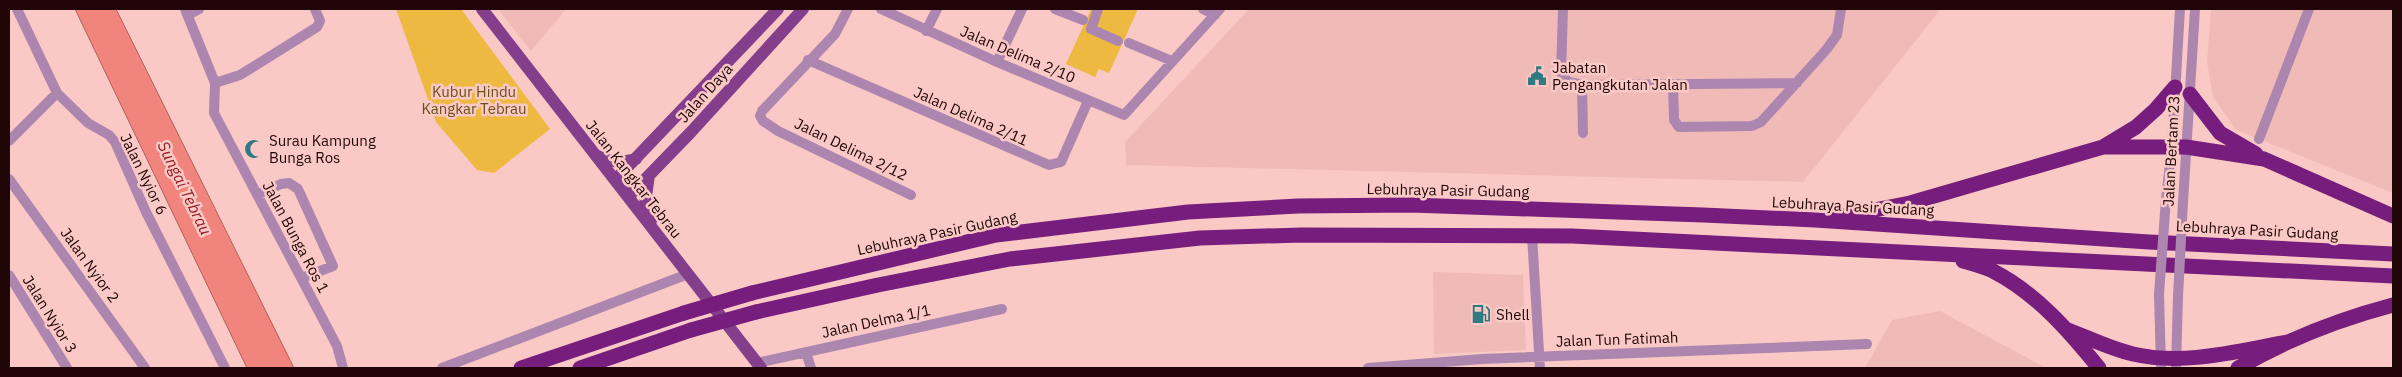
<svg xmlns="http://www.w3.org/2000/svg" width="2402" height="377" font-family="'IBM Plex Sans',sans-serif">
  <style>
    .built { fill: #f0bbb6 }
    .green { fill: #edb940 }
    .water { fill: #f1857e; stroke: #b25f5a }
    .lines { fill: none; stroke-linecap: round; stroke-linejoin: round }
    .minor { stroke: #ad86af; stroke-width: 10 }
    .major { stroke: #853e8b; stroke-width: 12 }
    .highway { stroke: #761d7d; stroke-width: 15 }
    .minor-bridge { stroke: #ad86af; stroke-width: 10 }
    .highway-bridge { stroke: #761d7d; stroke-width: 15 }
    .labels { text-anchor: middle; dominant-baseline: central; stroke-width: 5; stroke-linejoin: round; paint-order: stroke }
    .street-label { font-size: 15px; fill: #200606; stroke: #fac9c5 }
    .poi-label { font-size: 15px; fill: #200606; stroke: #fac9c5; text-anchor: start }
    .park-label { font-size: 15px; fill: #695018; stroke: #fac9c5 }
    .water-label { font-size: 16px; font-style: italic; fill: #93171f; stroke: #fac9c5 }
  </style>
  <rect width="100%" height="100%" fill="#fac9c5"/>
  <path class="built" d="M498 9H566L531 51Z
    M1249 9H1941L1803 182 1126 165 1125 142Z
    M2211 9H2393V193L2236 130 2213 97 2207 62Z
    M1433 272 1523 275 1526 350 1434 354Z
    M1940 311 2046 368H1865L1892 320Z"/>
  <path class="green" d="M396 9H461L550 129 494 173 477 170 436 122Z
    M1091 9H1138L1109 73 1099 69 1095 77 1066 64Z"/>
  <path class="water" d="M75 9H116L294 368H247Z"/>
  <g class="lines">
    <path class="minor" d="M17 9 57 93 88 123 109 135 115 142 146 212 225 368
      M185 9 215 83 214 113 337 346 343 368
      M848 9 835 34 762 111 760 116 763 121 778 131 911 195
      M881 9 997 62 1124 115 1220 9
      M1055 9 1083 20
      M1098 9 1091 29 1118 41
      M1203 9 1215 15
      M1563 9 1561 73 1568 82 1582 85 1797 83
      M188 15 199 9
      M926 31 937 9
      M1129 43 1172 61
      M808 60 1049 165 1061 162 1088 101
      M997 62 1022 9
      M215 83 240 75 317 27 320 21 315 9
      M1673 84 1674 120 1679 127 1752 126 1761 122 1826 50 1837 35 1841 9
      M1582 85 1583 133
      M2259 139 2309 9
      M9 141 57 93
      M9 179 145 368
      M257 195 281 184 289 183 298 189 333 266 302 278
      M2166 199 2172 146 2180 9
      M2183 202 2195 9
      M1532 235 1540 368
      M9 275 67 368
      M2159 294 2161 368
      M806 352 811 368
      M757 363 1002 309
      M442 368 688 274
      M1368 368 1482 359 1867 344
      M2176 368 2178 296"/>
    <path class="major" d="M482 9 761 368
      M598 156C612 163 621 163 636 159
      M649 175 645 204 651 221
      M615 180 778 9
      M628 197 691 132 803 9"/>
    <path class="highway" d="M2190 94 2220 133 2256 154
      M2105 147H2186L2264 159 2393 216
      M1838 217 1910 203 2103 147 2136 127 2156 109 2175 87
      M1963 261C1973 264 1984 267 1993 271 2036 293 2069 331 2099 368
      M752 293 996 235 1188 212 1298 206 1411 205 1703 215 1815 220 2149 242 2393 254
      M756 312 878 285 1010 259 1200 238 1301 235 1572 236 2393 276
      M2068 330C2089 338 2111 349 2133 354 2184 366 2237 351 2288 342
      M521 368 684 313
      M580 368 691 330
      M2238 368C2286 340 2340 319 2393 305"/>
    <path class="minor-bridge" d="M2159 294 2166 199
      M2178 296 2183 202"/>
    <path class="highway-bridge" d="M684 313 752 293
      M691 330 756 312"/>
  </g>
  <defs>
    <g id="civic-bare" transform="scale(1.5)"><path d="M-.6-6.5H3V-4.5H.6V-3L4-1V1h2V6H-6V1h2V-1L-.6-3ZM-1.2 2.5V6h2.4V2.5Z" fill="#327a82" stroke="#fac9c5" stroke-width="2.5" paint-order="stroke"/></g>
    <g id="mosque-bare" transform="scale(1.5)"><path d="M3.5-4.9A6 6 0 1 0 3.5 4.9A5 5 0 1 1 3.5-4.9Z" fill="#327a82" stroke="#fac9c5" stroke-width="2.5" paint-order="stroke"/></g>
    <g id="fuel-bare" transform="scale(1.5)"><path d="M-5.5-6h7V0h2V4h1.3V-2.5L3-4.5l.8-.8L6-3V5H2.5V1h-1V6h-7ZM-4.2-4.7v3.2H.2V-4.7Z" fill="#327a82" stroke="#fac9c5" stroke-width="2.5" paint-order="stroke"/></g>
  </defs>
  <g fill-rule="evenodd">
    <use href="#civic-bare" x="1537" y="76"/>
    <use href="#mosque-bare" x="254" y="149"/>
    <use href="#fuel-bare" x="1481" y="314"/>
  </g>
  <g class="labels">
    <g class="street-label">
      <text transform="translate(1018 54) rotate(23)">Jalan Delima 2/10</text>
      <text transform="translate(705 93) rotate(-48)">Jalan Daya</text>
      <text transform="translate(971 116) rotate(24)">Jalan Delima 2/11</text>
      <text transform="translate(851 149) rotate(26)">Jalan Delima 2/12</text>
      <text transform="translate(2171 151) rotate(-87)">Jalan Bertam 23</text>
      <text transform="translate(144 174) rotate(64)">Jalan Nyior 6</text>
      <text transform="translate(634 179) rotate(52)">Jalan Kangkar Tebrau</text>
      <text transform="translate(1448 190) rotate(1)">Lebuhraya Pasir Gudang</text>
      <text transform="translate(1853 206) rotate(3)">Lebuhraya Pasir Gudang</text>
      <text transform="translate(2257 230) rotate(3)">Lebuhraya Pasir Gudang</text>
      <text transform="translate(937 233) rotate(-12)">Lebuhraya Pasir Gudang</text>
      <text transform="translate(296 237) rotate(62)">Jalan Bunga Ros 1</text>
      <text transform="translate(90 265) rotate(54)">Jalan Nyior 2</text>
      <text transform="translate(50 314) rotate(58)">Jalan Nyior 3</text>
      <text transform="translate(876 321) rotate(-12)">Jalan Delma 1/1</text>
      <text transform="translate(1617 339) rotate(-2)">Jalan Tun Fatimah</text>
    </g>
    <g class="poi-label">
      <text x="1552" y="67">Jabatan<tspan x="1552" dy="17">Pengangkutan Jalan</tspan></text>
      <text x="269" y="140">Surau Kampung<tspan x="269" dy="17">Bunga Ros</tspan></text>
      <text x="1496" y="314">Shell</text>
    </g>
    <g class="park-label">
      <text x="474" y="91">Kubur Hindu<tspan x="474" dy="17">Kangkar Tebrau</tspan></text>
    </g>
    <g class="water-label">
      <text transform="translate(185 188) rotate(64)">Sungai Tebrau</text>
    </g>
  </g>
  <rect width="2402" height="377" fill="none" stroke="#200606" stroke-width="20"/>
</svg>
